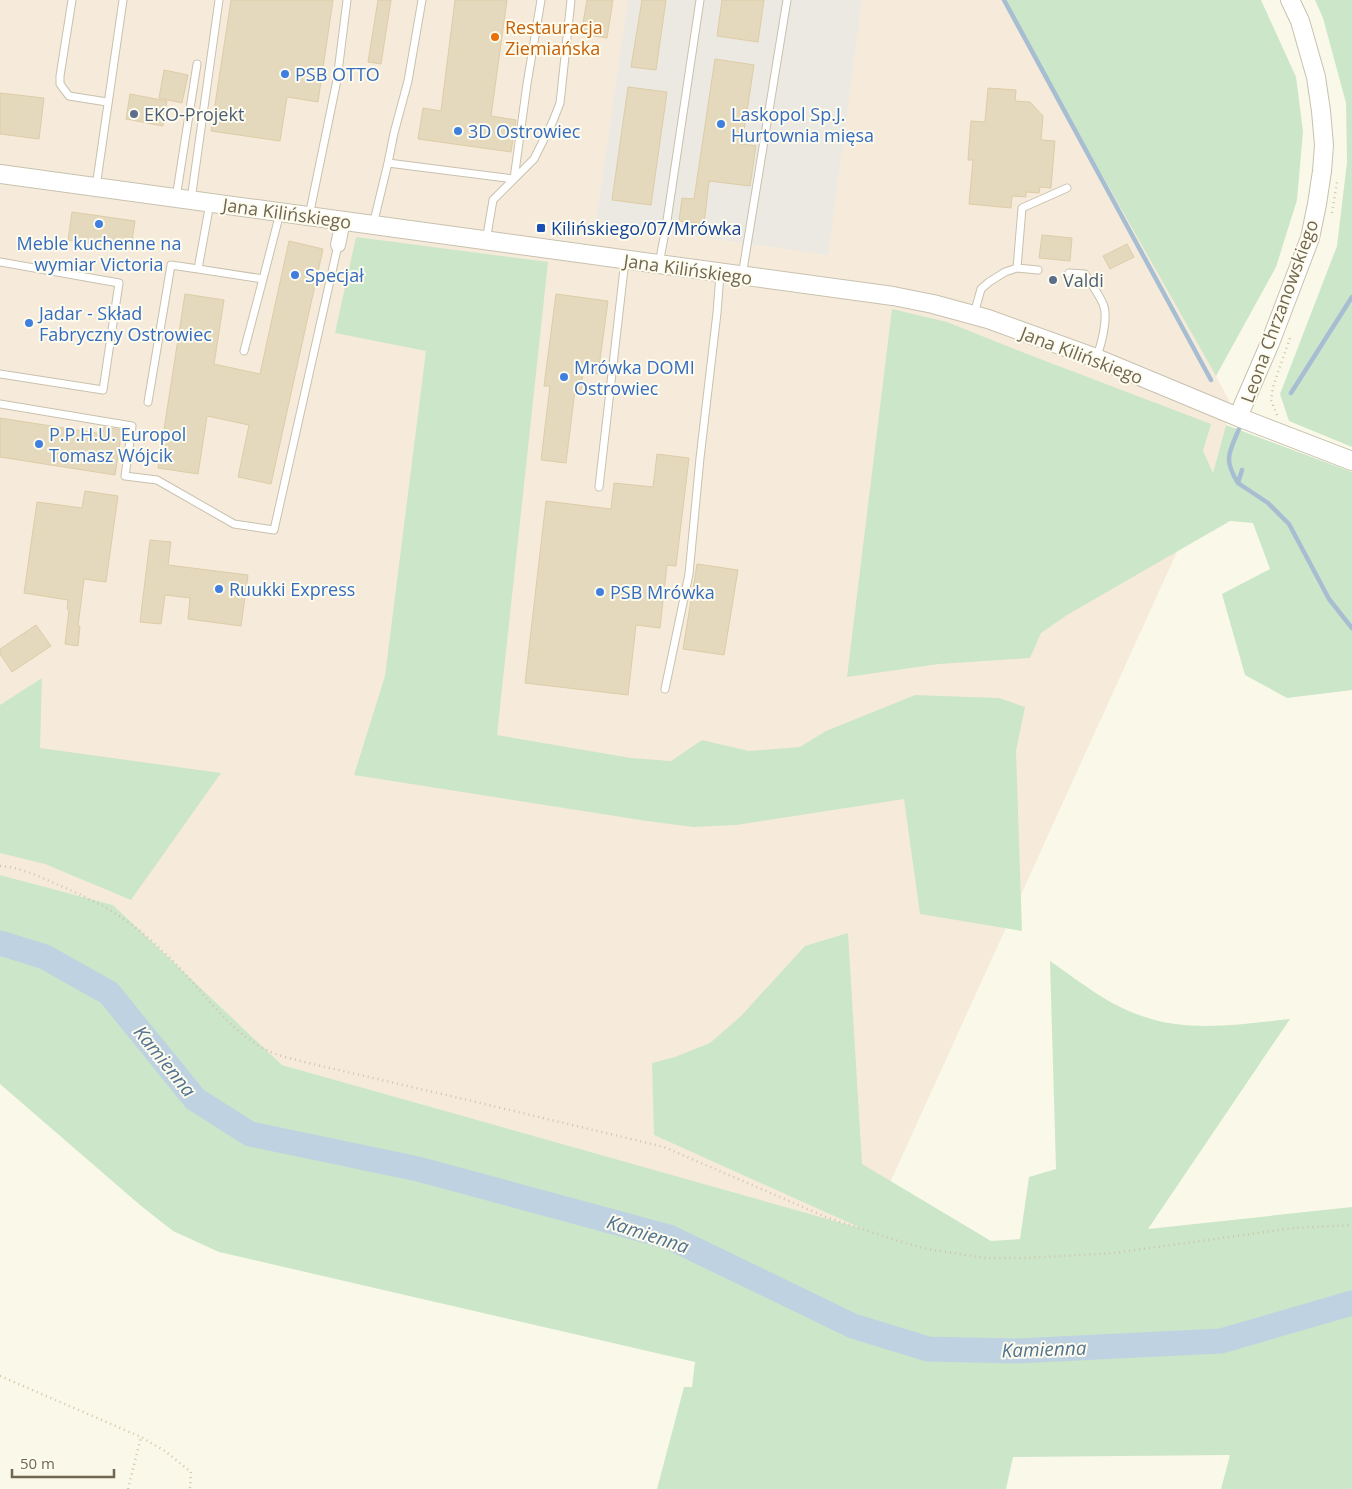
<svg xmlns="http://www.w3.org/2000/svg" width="1352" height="1489" font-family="'Open Sans',sans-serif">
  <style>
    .commercial { fill: #f6ebdb }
    .industrial { fill: #ebe9e2 }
    .green { fill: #cce6c9 }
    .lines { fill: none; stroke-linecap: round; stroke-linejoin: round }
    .stream { stroke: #a7bed2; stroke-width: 4.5 }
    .river { stroke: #bfd2e1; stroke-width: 25 }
    .building { fill: #e5d9bd; stroke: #ddcca6 }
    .service-casing { stroke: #c8c1ae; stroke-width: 9 }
    .minor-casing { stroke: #c8c1ae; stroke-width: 16 }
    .tertiary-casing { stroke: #c8c1ae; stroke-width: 20 }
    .path { stroke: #d1c4a7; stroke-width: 2.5; stroke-dasharray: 1 4; stroke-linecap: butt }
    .service { stroke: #fff; stroke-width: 7 }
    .minor { stroke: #fff; stroke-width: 14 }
    .tertiary { stroke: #fff; stroke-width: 18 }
    .food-dot { fill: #e8710a; stroke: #fdfcef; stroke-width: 2 }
    .shop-dot { fill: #3f7fe0; stroke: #fdfcef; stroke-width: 2 }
    .service-dot { fill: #5c6f8a; stroke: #fdfcef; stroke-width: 2 }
    .transit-dot { fill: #1a4fb4; stroke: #fdfcef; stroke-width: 2 }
    .labels { text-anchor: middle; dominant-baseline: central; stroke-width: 4; stroke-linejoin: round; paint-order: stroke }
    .food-label { font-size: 18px; fill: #c56008; stroke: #fdfcef; text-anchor: start }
    .shop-label { font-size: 18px; fill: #366cbe; stroke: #fdfcef; text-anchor: start }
    .service-label { font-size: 18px; fill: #4e5e75; stroke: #fdfcef; text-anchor: start }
    .street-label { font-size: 18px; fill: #716650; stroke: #fdfcef }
    .transit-label { font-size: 18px; fill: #164399; stroke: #fdfcef; text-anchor: start }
    .water-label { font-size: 19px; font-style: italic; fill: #53738f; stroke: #fdfcef }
  </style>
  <rect width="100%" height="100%" fill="#faf9e9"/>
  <path class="commercial" d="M0 0H1013L1229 400 1226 425 1213 473 868 1231 282 1065 113 905 0 875Z"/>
  <path class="industrial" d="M628 0H862L828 255 596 222Z"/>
  <path class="green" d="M1003 0H1261L1296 77 1303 131 1297 200 1276 267 1216 376Z
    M1315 0H1352V447L1289 421 1280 394 1337 246 1347 162 1346 103 1323 18Z
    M356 237 548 262 497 735 631 758 671 761 702 740 749 751 800 747 826 731 915 695 999 698 1025 707 1016 751 1022 931 920 914 904 799 736 825 693 827 647 821 354 775 385 676 426 351 335 333Z
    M892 309 947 322 1027 354 1211 424 1203 451 1213 473 1226 425 1352 472V690L1287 698 1245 675 1222 594 1270 569 1253 523 1230 521 1067 615 1041 633 1030 658 939 664 847 677Z
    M42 678 40 748 221 773 131 900 45 864 0 853V705Z
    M0 875 113 905 282 1065 863 1229 654 1135 652 1063 675 1057 710 1043 741 1016 805 946 848 933 862 1164 991 1241 1020 1239 1029 1177 1056 1169 1050 961C1079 981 1108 1005 1142 1016 1189 1033 1241 1024 1290 1019L1148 1229 1352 1207V1489H1221L1230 1455 1013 1457 1006 1489H657L684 1387H692L695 1362 219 1252 173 1231 140 1205 0 1084Z"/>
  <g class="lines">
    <path class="stream" d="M1004 0 1211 380
      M1291 393 1352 297
      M1242 470 1238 483 1268 503 1289 524 1329 599 1352 628
      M1238 483C1223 459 1229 453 1239 429"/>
    <path class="river" d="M0 943 45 957 109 993 195 1099 250 1134 418 1169 669 1237 853 1326 928 1349 1014 1351 1221 1341 1352 1303"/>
  </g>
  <path class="building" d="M231 0H333L318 102 287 97 280 141 211 131Z
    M378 0H391L381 64 368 62Z
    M455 0H507L491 116 516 120 511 152 418 139 423 108 441 111Z
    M587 0H613L607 38 581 34Z
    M642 0H666L656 70 631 67Z
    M722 0H764L758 42 717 36Z
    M715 59 754 65 742 144 756 146 750 186 709 181 704 224 679 221 682 198 694 199Z
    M164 70 188 75 182 103 159 98Z
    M628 87 667 92 651 205 612 200Z
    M988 88 1016 90 1015 101 1030 102 1043 116 1041 140 1055 141 1051 188 1040 187 1039 193 1026 192V197L1012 196 1011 208 969 204 973 160H968L971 121 985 122Z
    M0 93 44 98 39 139 0 134Z
    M130 94 167 101 163 126 126 119Z
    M72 212 135 221 131 248 68 240Z
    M1042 235 1072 238 1070 261 1039 258Z
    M289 241 323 249 271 484 238 477 249 425 207 416 198 474 158 468 185 294 224 300 214 364 260 374Z
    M1127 244 1134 257 1110 269 1103 256Z
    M556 294 608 301 598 374 583 372 581 390H575L566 463 541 460 550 386H544Z
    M0 418 103 434 104 427 122 430 115 475 0 457Z
    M657 454 689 458 676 566 667 565 660 628 636 625 628 695 525 683 546 501 611 509 614 483 653 487Z
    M85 491 118 496 106 582 84 579 78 626H80L78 646 65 644 69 610 67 609 68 600 24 593 37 502 82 508Z
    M150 540 171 542 168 565 248 575 241 626 188 619 190 598 165 595 161 624 140 622Z
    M697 564 738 570 724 655 683 649Z
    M36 625 51 646 12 672 0 654V649Z"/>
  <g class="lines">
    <g class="service-casing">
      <path id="service" d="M72 0 60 76V84L69 96 107 102
        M388 163 394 133 408 81 422 0
        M96 187 123 0
        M176 198 197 64
        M191 200 219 0
        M210 203 198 269 263 279 280 213
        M309 216 337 80 347 0
        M373 225 388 163 514 179 534 159 553 121 560 103 571 0
        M486 241 493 200 514 179 527 84 541 0
        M0 262 119 283 103 390 0 374
        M659 264 666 227 700 0
        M1017 268 1022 208 1067 188
        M1069 273 1085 274C1091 284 1099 294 1103 304 1109 317 1101 346 1096 358
        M742 276 787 0
        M974 314 981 289 989 282 1005 272 1017 268 1038 270
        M244 351 263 279
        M148 402 171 265 198 269
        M0 404 132 426 125 476 157 480 234 524 274 530 338 245
        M599 487 625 260
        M665 689 689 574 700 458 717 313 720 274"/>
    </g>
    <g class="minor-casing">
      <path id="minor" d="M338 245 343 221"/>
    </g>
    <g class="tertiary-casing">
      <path id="tertiary" d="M0 174 893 296 933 304 988 319 1096 358 1238 417 1352 461
        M1238 417 1270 343 1310 238 1317 204 1322 171 1324 145 1321 111 1316 77 1300 21 1290 0"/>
    </g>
    <path class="path" d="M1332 213 1337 182
      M1277 415 1271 400 1273 387 1291 335
      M0 866C21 867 42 878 61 886 81 895 101 904 119 916 137 927 153 942 169 957 200 987 223 1025 261 1047 274 1055 290 1058 304 1062L472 1101 664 1147 826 1217 895 1240 928 1249 984 1258H1027L1114 1253 1294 1228 1352 1225
      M0 1376 141 1437 165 1451 191 1472 190 1489
      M128 1489 141 1437"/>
    <use href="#service" class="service"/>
    <use href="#minor" class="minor"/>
    <use href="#tertiary" class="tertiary"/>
  </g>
  <circle class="food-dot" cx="495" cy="37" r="5"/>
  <g class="shop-dot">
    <circle cx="285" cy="74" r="5"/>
    <circle cx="721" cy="124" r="5"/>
    <circle cx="458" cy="131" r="5"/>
    <circle cx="99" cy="224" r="5"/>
    <circle cx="295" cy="275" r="5"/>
    <circle cx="29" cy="323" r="5"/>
    <circle cx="564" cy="377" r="5"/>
    <circle cx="39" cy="444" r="5"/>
    <circle cx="219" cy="589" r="5"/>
    <circle cx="600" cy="592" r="5"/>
  </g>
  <g class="service-dot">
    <circle cx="134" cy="114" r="5"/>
    <circle cx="1053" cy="280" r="5"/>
  </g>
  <rect class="transit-dot" x="536" y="223" width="10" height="10" rx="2.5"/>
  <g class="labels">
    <g class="food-label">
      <text x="505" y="27">Restauracja<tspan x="505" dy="21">Ziemiańska</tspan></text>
    </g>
    <g class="shop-label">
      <text x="295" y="74">PSB OTTO</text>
      <text x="731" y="114">Laskopol Sp.J.<tspan x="731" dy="21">Hurtownia mięsa</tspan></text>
      <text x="468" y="131">3D Ostrowiec</text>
      <text x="99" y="243" text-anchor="middle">Meble kuchenne na<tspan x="99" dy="21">wymiar Victoria</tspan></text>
      <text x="305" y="275">Specjał</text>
      <text x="39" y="313">Jadar - Skład<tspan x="39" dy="21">Fabryczny Ostrowiec</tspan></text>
      <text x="574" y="367">Mrówka DOMI<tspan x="574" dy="21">Ostrowiec</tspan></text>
      <text x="49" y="434">P.P.H.U. Europol<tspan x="49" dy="21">Tomasz Wójcik</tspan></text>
      <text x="229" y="589">Ruukki Express</text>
      <text x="610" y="592">PSB Mrówka</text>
    </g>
    <g class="service-label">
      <text x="144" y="114">EKO-Projekt</text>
      <text x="1063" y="280">Valdi</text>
    </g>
    <g class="street-label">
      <text transform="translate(287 213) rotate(8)">Jana Kilińskiego</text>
      <text transform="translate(688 269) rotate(8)">Jana Kilińskiego</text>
      <text transform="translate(1279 311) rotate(-70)">Leona Chrzanowskiego</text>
      <text transform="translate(1082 355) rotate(21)">Jana Kilińskiego</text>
    </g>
    <g class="transit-label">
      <text x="551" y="228">Kilińskiego/07/Mrówka</text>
    </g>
    <g class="water-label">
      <text transform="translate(165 1061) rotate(51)">Kamienna</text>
      <text transform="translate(648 1234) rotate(18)">Kamienna</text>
      <text transform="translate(1044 1349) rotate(-2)">Kamienna</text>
    </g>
  </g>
  <path d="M12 1469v8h102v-8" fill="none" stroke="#716650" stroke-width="2.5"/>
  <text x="20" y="1469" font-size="15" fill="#716650" stroke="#fdfcef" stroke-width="4" paint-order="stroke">50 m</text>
</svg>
